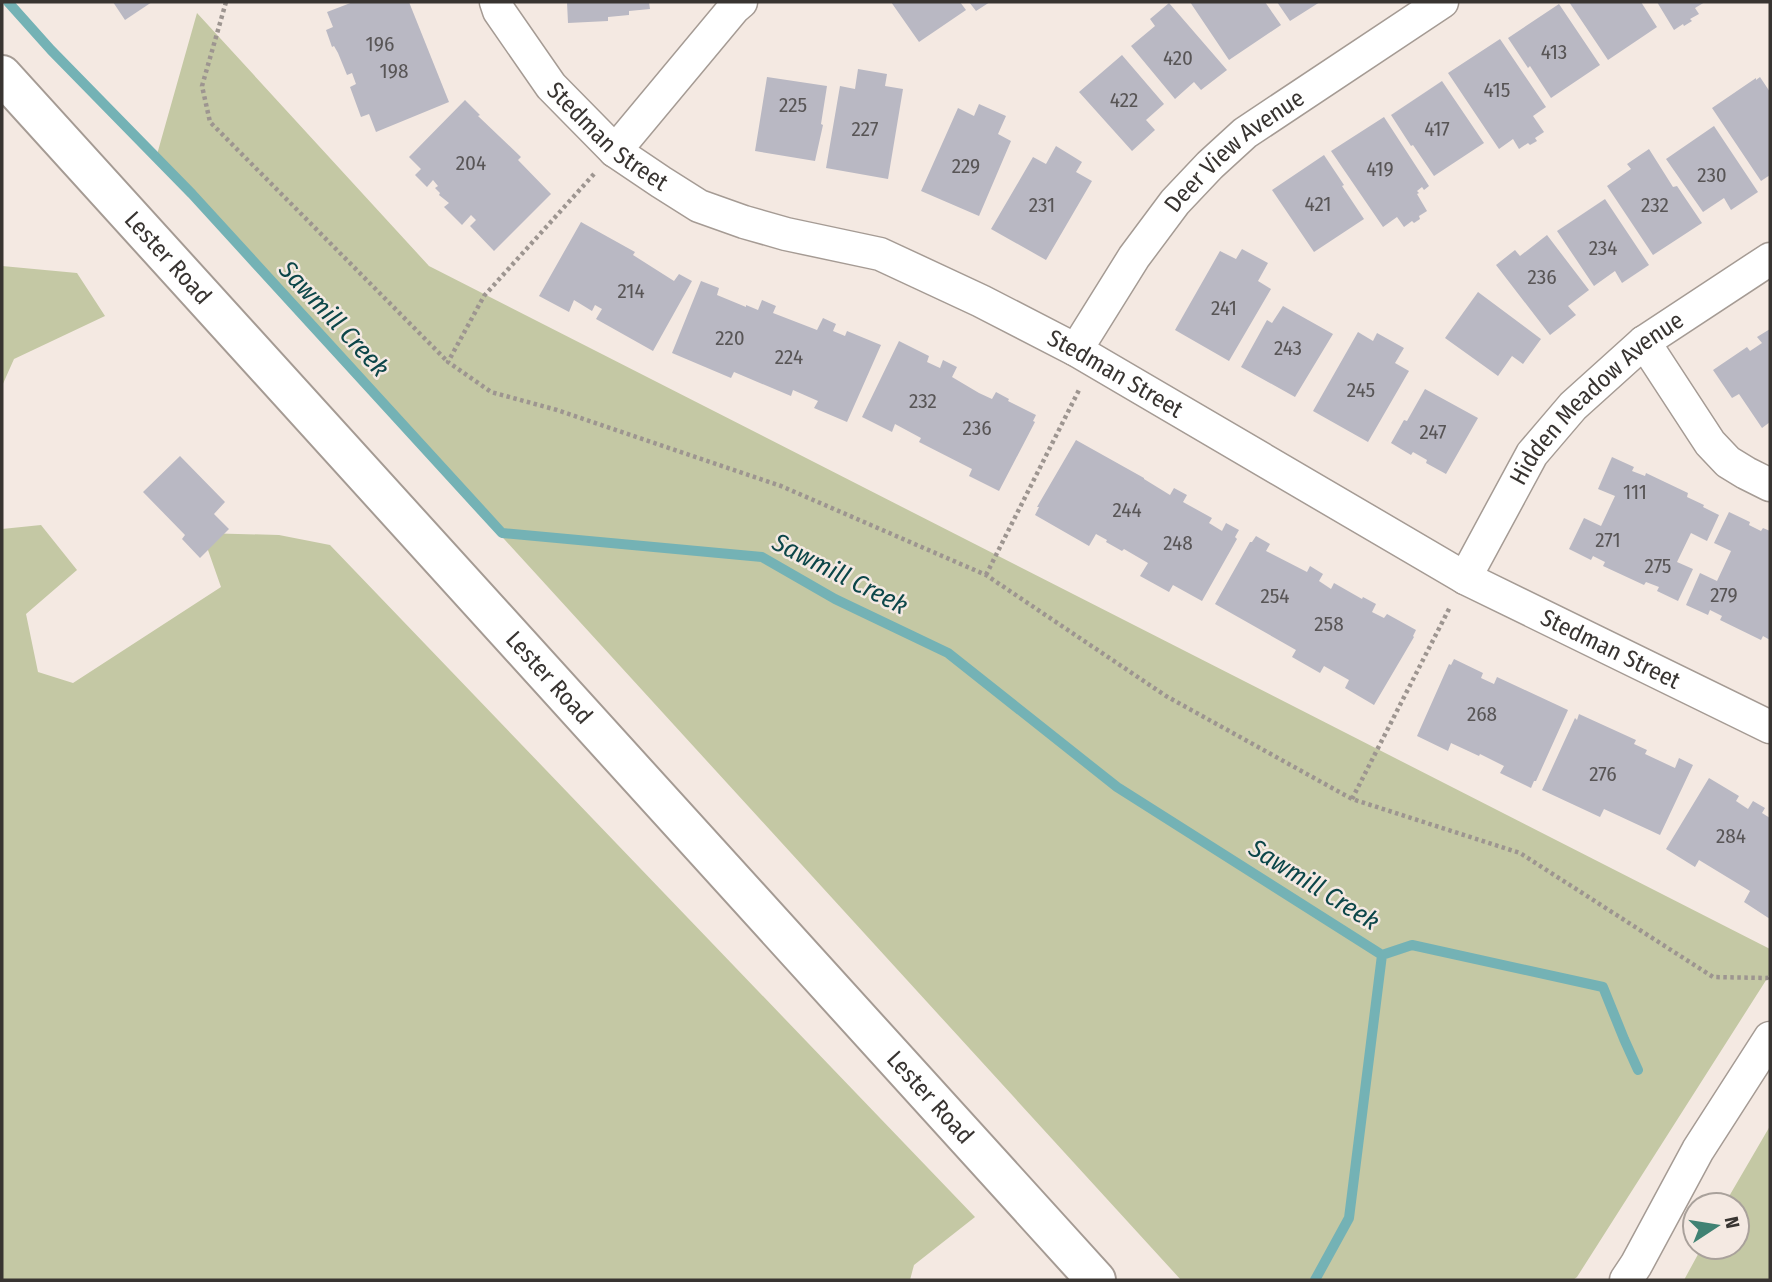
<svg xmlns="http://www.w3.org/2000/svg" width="1772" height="1282" font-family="'Fira Sans Condensed',sans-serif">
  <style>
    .green { fill: #c4c8a4 }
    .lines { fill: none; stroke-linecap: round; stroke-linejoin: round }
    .stream { stroke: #74b2b5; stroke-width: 10 }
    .building { fill: #b9b8c3 }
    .minor-casing { stroke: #a59b94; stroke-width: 35 }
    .secondary-casing { stroke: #a59b94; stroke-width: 42 }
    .path { stroke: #9d9590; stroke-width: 4.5; stroke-dasharray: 3.5 3.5; stroke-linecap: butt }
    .minor { stroke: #fff; stroke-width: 32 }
    .secondary { stroke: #fff; stroke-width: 38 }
    .labels { text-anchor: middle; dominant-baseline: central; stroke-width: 5; stroke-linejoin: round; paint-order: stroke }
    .number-label { font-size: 21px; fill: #585556 }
    .street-label { font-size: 24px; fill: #383431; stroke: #f4e9e2 }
    .water-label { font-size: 26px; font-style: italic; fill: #0c4649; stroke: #f4e9e2 }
  </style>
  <rect width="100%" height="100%" fill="#f4e9e2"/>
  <path class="green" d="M197 13 429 266 1770 949V974L1577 1277 1573 1280H1181L156 158Z
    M2 266 77 273 105 316 14 359 2 386Z
    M41 525 77 570 26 614 38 672 73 683 221 587 202 533 279 535 330 545 975 1217 914 1265 910 1280H2V529Z
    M1770 1126V1280H1684L1702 1247H1737V1205H1724Z"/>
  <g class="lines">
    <path class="stream" d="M8 2 51 50 192 194 502 533 762 557 835 599 948 653 1117 787 1382 955 1412 945 1603 987 1624 1039 1638 1070
      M1315 1280 1349 1218 1382 955"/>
  </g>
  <path class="building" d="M113 2H152L125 20Z
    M353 2H409L449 102 376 132 369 114 361 117 350 87 356 84 352 73 347 75 338 53 334 46 332 47 326 30 333 27 327 12Z
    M567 2H649L650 9 629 11V15L608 17V21L568 23Z
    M891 2H960L966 10 919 42Z
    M969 2H990L976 11Z
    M1190 2H1265L1281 25 1229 60Z
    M1277 2H1320L1290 21Z
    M1569 2H1641L1657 27 1608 60Z
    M1657 2H1705L1695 8 1699 14 1690 19 1692 21 1684 26 1683 24 1674 30Z
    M1169 3 1227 70 1201 90 1194 82 1175 99 1131 46 1155 26 1150 19Z
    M1559 4 1600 65 1551 98 1530 66 1528 68 1508 38Z
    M1500 39 1546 107 1533 116 1544 132 1535 138 1537 141 1530 145 1528 143 1519 149 1513 139 1499 149 1448 73Z
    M1122 55 1164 104 1146 120 1155 130 1132 151 1079 92Z
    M858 69 887 74 885 86 903 89 888 179 826 168 840 86 855 89Z
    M767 77 827 86 821 124 823 125 815 161 755 151Z
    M1760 77 1770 92V175L1761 181 1712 108 1756 78V80Z
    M1442 81 1484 143 1434 176 1413 145 1411 146 1391 115Z
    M465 100 480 115 478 116 521 157 518 160 551 194 494 251 470 226 476 220 471 215 462 225 444 207 449 203 439 195 440 193 435 188 438 186 433 180 427 187 415 175 421 169 409 157Z
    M979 104 1006 116 998 134 1011 141 979 216 921 191 958 108 974 116Z
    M1384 117 1429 186 1424 190 1422 187 1417 191 1419 193 1417 194 1427 211 1419 216 1420 219 1414 223 1412 221 1404 227 1397 217 1383 227 1331 151Z
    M1714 126 1758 192 1731 210 1724 198 1703 212 1666 159Z
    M1056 146 1082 162 1076 172 1092 181 1046 260 991 229 1033 157 1046 164Z
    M1649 149 1673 187 1677 186 1702 223 1653 255 1607 186 1631 169 1627 164Z
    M1324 155 1344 185 1342 186 1364 219 1314 252 1272 190Z
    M1605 199 1649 265 1622 283 1615 271 1594 286 1557 231Z
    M581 222 635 252 633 255 674 281 679 274 692 281 653 351 596 319 602 309 595 305 592 311 574 300 569 312 539 296Z
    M1547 235 1589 290 1568 306 1576 315 1550 335 1496 265 1515 250 1520 256Z
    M1242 249 1268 263 1258 281 1271 289 1229 361 1175 330 1220 251 1236 259Z
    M701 281 719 288 717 295 746 307V305L758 310 762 300 776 306 773 313 817 330 823 318 836 324 833 331 845 336 847 331 881 345 847 422 814 408 818 401 793 390 791 396 734 372 731 378 672 353Z
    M1478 292 1541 339 1523 364 1512 356 1498 376 1445 338Z
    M1283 306 1333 334 1295 397 1241 367 1267 320 1272 323Z
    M1770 329V422L1762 428 1739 394 1732 398 1713 370 1747 347 1750 351 1762 343 1757 337Z
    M1358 332 1373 341 1377 333 1404 348 1395 363 1409 371 1368 442 1313 411Z
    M899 341 929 356 927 362 940 368 943 360 957 367 952 377 979 393 992 399 996 392 1009 399 1008 401 1036 415 1033 421 1035 422 999 491 969 476 972 469 919 442 921 438 895 424 892 432 862 417Z
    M1425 389 1478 418 1446 474 1426 463 1427 460 1413 452 1411 455 1391 443 1404 420 1407 421Z
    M1076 440 1144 478V479L1170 495 1174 488 1187 495 1183 502 1212 518 1209 523 1222 531 1226 523 1239 530 1235 537 1237 539 1202 601 1173 585 1169 592 1140 576 1148 563 1124 549 1122 551 1106 542 1107 540 1096 534 1089 546 1035 515 1039 507H1037Z
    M180 456 225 502 214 514 229 529 200 558 182 539 185 535 143 492Z
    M1612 457 1634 467 1632 471 1645 476 1646 473 1688 493 1687 497 1704 505 1703 507 1719 515 1707 541 1691 533 1677 562 1693 569 1678 601 1657 591 1659 587 1646 582 1644 585 1603 566 1605 562 1593 556 1591 560 1569 549 1584 518 1601 526 1615 496 1598 489Z
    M1729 512 1750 522 1749 525 1761 531 1763 528 1770 531V640L1763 636 1761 640 1720 620 1722 616 1710 610 1708 615 1686 605 1700 573 1717 581 1731 551 1714 543Z
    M1256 536 1270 544 1266 551 1307 572 1310 566 1323 574 1319 581 1331 589 1334 583 1362 599 1363 597 1376 604 1372 612 1384 618 1387 614 1416 630 1413 636 1414 637 1374 705 1345 688 1349 680 1324 666 1320 673 1292 657 1296 650 1215 604 1250 542H1252Z
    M1454 659 1483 673 1481 678 1494 684 1497 677 1568 710 1536 781H1534L1531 788 1500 773 1504 766 1480 754 1479 756 1451 743 1448 751 1417 736 1449 664 1451 665Z
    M1579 714 1636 740 1634 744 1647 750 1645 754 1675 768 1679 758 1693 765 1660 835 1604 809 1600 817 1542 790 1575 718 1577 720Z
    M1709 778 1739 796 1736 801 1748 809 1753 801 1765 808 1762 813 1770 818V919L1744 902 1750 891 1699 860 1695 867 1666 849Z"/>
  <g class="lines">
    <g class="minor-casing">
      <g id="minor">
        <path id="s1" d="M496 2 499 11 551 86 615 151 661 182 699 206 744 222 786 234 880 254 981 301 1076 350 1465 578 1770 727"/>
        <path d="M615 151 734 8 741 2"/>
        <path d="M1644 342 1710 443 1728 462 1746 473 1770 485"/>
        <path id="s2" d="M1076 350 1134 257 1175 202 1210 165 1245 133 1442 2"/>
        <path id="s3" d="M1465 578 1532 454 1573 406 1644 342 1770 259"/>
        <path d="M1626 1280 1636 1265 1698 1150 1770 1038"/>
      </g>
    </g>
    <g class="secondary-casing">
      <g id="secondary">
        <path id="s4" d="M2 75 1096 1280"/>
      </g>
    </g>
    <path class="path" d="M226 2 202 86 210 122 448 362
      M594 174 484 296 448 362 491 392 557 410 781 486 986 575 1166 696 1352 799 1520 853 1713 977 1767 978 1770 976
      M986 575 1080 388
      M1352 799 1450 607"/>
    <use href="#minor" class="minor"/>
    <use href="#secondary" class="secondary"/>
  </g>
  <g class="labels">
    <g class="number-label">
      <text x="380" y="44">196</text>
      <text x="1554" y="52">413</text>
      <text x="1178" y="58">420</text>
      <text x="394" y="71">198</text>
      <text x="1497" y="90">415</text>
      <text x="1124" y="100">422</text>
      <text x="793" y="105">225</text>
      <text x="865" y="129">227</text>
      <text x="1437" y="129">417</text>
      <text x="471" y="163">204</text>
      <text x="966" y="166">229</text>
      <text x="1380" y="169">419</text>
      <text x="1712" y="175">230</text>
      <text x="1318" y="204">421</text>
      <text x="1042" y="205">231</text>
      <text x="1655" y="205">232</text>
      <text x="1603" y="248">234</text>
      <text x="1542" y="277">236</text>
      <text x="631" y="291">214</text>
      <text x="1224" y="308">241</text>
      <text x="730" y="338">220</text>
      <text x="1288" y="348">243</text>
      <text x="789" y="357">224</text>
      <text x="1361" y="390">245</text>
      <text x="923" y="401">232</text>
      <text x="977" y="428">236</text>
      <text x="1433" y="432">247</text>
      <text x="1635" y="492">111</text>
      <text x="1127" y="510">244</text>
      <text x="1608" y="540">271</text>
      <text x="1178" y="543">248</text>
      <text x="1658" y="566">275</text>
      <text x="1724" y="595">279</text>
      <text x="1275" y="596">254</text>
      <text x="1329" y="624">258</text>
      <text x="1482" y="714">268</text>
      <text x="1603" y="774">276</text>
      <text x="1731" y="836">284</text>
    </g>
    <g class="street-label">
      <text stroke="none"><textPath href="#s1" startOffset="177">Stedman Street</textPath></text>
      <text stroke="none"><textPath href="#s2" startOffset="257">Deer View Avenue</textPath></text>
      <text stroke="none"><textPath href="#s4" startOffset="247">Lester Road</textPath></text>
      <text stroke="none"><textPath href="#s1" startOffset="744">Stedman Street</textPath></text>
      <text stroke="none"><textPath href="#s3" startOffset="226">Hidden Meadow Avenue</textPath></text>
      <text stroke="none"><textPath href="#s1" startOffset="1311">Stedman Street</textPath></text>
      <text stroke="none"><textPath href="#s4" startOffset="814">Lester Road</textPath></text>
      <text stroke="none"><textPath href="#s4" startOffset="1381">Lester Road</textPath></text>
    </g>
    <g class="water-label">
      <text transform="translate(334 319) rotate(47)">Sawmill Creek</text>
      <text transform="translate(840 574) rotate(27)">Sawmill Creek</text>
      <text transform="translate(1314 885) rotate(32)">Sawmill Creek</text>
    </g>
  </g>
  <rect width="1772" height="1282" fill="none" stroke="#383431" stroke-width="7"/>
  <g transform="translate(1716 1226) rotate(78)"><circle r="33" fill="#f4e9e2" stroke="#a9a19b" stroke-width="2"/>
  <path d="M0-5L12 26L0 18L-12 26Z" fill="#408273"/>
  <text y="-10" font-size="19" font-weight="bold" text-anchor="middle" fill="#383431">N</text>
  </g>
</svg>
